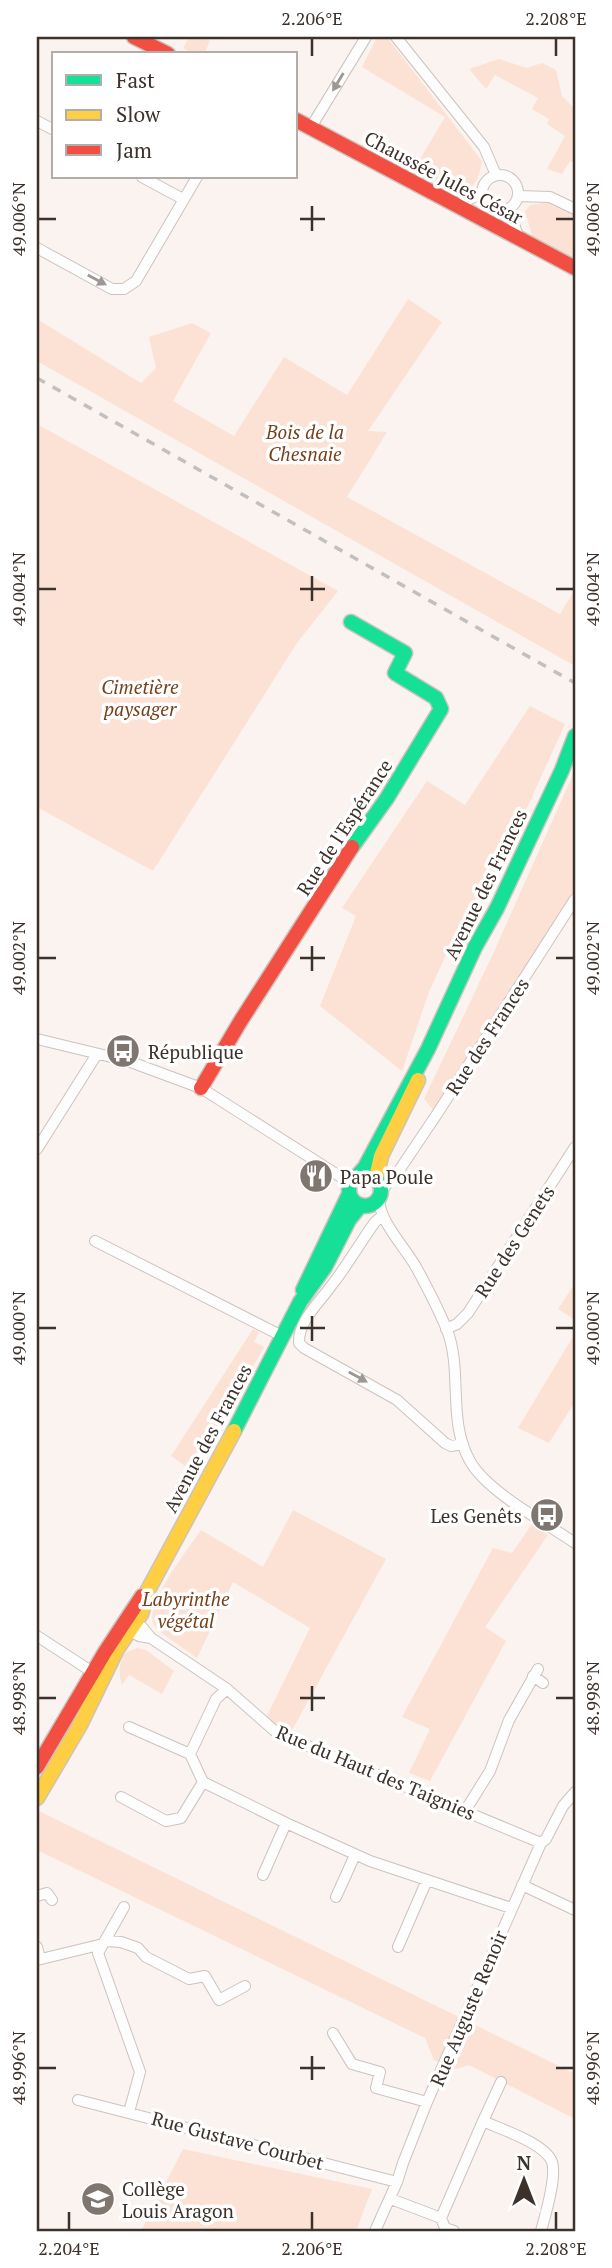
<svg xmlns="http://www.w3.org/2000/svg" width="612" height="2268" font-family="'PT Serif',serif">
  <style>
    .green { fill: #fce2d4 }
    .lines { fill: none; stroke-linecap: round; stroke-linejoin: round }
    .street-casing { stroke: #ccc3be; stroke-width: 12 }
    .fast-casing { stroke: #ccc3be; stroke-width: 17 }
    .slow-casing { stroke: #ccc3be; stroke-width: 17 }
    .jam-casing { stroke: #ccc3be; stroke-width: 17 }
    .street { stroke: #fefdfd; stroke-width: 10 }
    .fast { stroke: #16e098; stroke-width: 14 }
    .slow { stroke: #ffcf43; stroke-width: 14 }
    .jam { stroke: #f24e42; stroke-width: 14 }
    .rail { stroke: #c2bfbe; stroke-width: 3.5; stroke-dasharray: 9 9; stroke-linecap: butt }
    .oneway { fill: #9e9894 }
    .ticks { fill: none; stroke: #3d322b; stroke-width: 2.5 }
    .labels { text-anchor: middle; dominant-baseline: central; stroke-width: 7; stroke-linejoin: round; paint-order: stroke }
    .street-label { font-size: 19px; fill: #3d322b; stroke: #fff }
    .park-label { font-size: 19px; font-style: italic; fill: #77401b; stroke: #fff }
    .poi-label { font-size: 19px; fill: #3d322b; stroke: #fff; text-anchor: start }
    .neatline { fill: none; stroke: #3d322b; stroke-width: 2.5 }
    .ticks-label { font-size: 18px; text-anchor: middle; fill: #3d322b }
  </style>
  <rect width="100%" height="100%" fill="#faf3ef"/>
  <path class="green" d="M189 37H202L210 41 204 54H194L183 48Z
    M377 37H387L482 161C474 213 442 188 413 171L445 117 362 67Z
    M499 59 527 68 542 63 556 70 562 96 575 109V163L570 161 562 174 547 169 565 136 547 124 549 119 532 109 538 98 495 75 486 89 469 69Z
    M551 202 575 214V260L533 239 525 211 530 205Z
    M408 299 442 322 368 431 387 432 347 497 560 614 575 589V666L37 361V319L141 383 156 368 149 337 192 323 211 333 173 401 234 436 284 357 347 395Z
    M37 424 338 591 297 643 153 871 37 807Z
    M530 706 565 724 482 907 464 922 456 933 429 992 402 1071 320 1006 356 916 342 908 427 781 465 805Z
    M575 770V889L434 1111 424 1099 492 956Z
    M575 1283V1320L558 1309Z
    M253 1329 259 1332 254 1342 264 1347 194 1472 171 1456Z
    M575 1333V1402L549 1443 518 1428Z
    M293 1510 386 1559 290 1734 266 1718 310 1628 233 1582 197 1658C187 1650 158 1632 154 1625 143 1605 189 1548 201 1530L263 1567Z
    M532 1524 548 1535 485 1627 506 1641 430 1781 409 1773 430 1729 402 1717 493 1548 512 1553Z
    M137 1648 146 1650 174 1671 162 1694 129 1675 122 1685C118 1671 119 1665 125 1653Z
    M37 1810 575 2074V2119L469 2065 456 2069 434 2060 425 2038 37 1850Z
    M183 2149 372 2189 356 2231H141Z"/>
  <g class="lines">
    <g class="street-casing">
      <path id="street" d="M396 37 484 147 496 175
        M37 121 54 130
        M311 127 366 37
        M482 193a18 18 0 1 1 36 0a18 18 0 1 1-36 0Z
        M142 177 183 199
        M518 196 550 197 575 209
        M458 205 482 193
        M509 209 519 239
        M37 248 112 289H124L136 281 197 177
        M37 1039 128 1061 201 1088 344 1179 349 1189
        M37 1149 97 1054
        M380 1192 398 1172 437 1114 575 899
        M379 1197C378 1220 404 1246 416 1267 427 1287 438 1308 447 1330 463 1371 447 1421 470 1461 486 1491 546 1523 575 1543
        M382 1216 375 1222C360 1243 347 1266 331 1286 320 1302 298 1321 299 1343L304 1348 397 1400 445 1443 451 1446 463 1444
        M95 1241 282 1336
        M446 1329 457 1324 468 1313 575 1147
        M125 1628 139 1636 151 1638 142 1627 132 1622
        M37 1636 94 1673
        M151 1638 227 1689 277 1733 541 1843
        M533 1676 543 1683
        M227 1689 216 1699 190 1754 203 1782 286 1823 370 1861 511 1908
        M129 1727 190 1754
        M121 1797 166 1821 181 1818 203 1782
        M465 1811 490 1771 509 1720 538 1669
        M263 1875 286 1823
        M522 1885 575 1910
        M37 1896 47 1893 52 1900
        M336 1897 355 1855
        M124 1907 98 1953 140 2072 129 2112
        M105 1941 121 1942 138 1948 146 1957 189 1979 205 1976 219 2000 245 1986
        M37 1947 40 1959
        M398 1947 427 1880
        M37 1960 103 1944
        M333 2033 352 2064 380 2072 376 2088 427 2102
        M78 2100 397 2182
        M483 2121 501 2082
        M391 2199 441 2218
        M375 2231 397 2182 403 2163 427 2102 541 1843 546 1839 563 1806 575 1792
        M454 2231 445 2228 441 2218 483 2121C500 2129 545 2143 552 2162 557 2177 545 2216 541 2231"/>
    </g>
    <g class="fast-casing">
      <path id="fast" d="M351 622 405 653 395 673 436 698 441 709 387 798 352 847
        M349 1190a16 16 0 1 1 32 0a16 16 0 1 1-32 0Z
        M358 1175 365 1167 428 1049 475 947 497 908 562 770 575 736
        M303 1290 349 1194
        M234 1431 300 1302 325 1267 349 1220 361 1205"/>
    </g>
    <g class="slow-casing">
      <path id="slow" d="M376 1178 381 1156 418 1080
        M37 1798 80 1725 117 1649 141 1614 148 1590 234 1431"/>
    </g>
    <g class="jam-casing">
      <path id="jam" d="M134 37 168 54
        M296 120 575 268
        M201 1088 240 1022 352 847
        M37 1767 105 1652 142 1596"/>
    </g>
    <use href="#street" class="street"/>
    <use href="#fast" class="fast"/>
    <use href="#slow" class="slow"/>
    <use href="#jam" class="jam"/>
    <path class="rail" d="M37 378 575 683"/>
  </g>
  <defs><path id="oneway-solid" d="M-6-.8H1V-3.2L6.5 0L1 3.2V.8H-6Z" transform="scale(1.75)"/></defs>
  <g class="oneway">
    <use href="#oneway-solid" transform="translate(338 82) rotate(121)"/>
    <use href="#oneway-solid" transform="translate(97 280) rotate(28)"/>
    <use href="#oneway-solid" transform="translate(358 1377) rotate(29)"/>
  </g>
  <path class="ticks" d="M312 38V56M556 38V56M312 206V231M38 219H56M300 219H325M556 219H574M312 576V601M38 589H56M300 589H325M556 589H574M312 946V971M38 958H56M300 958H325M556 958H574M312 1316V1341M38 1328H56M300 1328H325M556 1328H574M312 1686V1711M38 1698H56M300 1698H325M556 1698H574M312 2056V2080M38 2068H56M300 2068H325M556 2068H574M69 2212V2230M312 2212V2230M556 2212V2230"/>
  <defs>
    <g id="bus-disc" transform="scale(1.75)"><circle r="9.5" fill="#7f7670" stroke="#fff"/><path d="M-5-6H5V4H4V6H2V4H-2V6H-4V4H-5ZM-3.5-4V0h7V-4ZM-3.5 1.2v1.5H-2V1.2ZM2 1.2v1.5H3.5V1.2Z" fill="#fff"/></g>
    <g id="restaurant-disc" transform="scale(1.75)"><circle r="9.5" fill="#7f7670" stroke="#fff"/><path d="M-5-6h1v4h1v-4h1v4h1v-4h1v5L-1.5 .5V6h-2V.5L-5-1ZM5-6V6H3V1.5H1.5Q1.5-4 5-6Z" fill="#fff"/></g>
    <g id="school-disc" transform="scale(1.75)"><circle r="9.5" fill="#7f7670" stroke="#fff"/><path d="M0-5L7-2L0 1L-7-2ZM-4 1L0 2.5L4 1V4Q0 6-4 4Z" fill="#fff"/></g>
  </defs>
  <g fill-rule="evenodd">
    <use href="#bus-disc" x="123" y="1051"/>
    <use href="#restaurant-disc" x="316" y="1176"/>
    <use href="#bus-disc" x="547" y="1515"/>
    <use href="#school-disc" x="98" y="2199"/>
  </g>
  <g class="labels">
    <g class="street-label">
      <text transform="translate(444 177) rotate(28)">Chaussée Jules César</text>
      <text transform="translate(344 827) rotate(-57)">Rue de l'Espérance</text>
      <text transform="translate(485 884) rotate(-64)">Avenue des Frances</text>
      <text transform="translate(487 1036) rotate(-57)">Rue des Frances</text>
      <text transform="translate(514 1241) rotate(-57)">Rue des Genets</text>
      <text transform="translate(207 1438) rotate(-62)">Avenue des Frances</text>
      <text transform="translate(376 1772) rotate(23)">Rue du Haut des Taignies</text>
      <text transform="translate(468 2008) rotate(-67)">Rue Auguste Renoir</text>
      <text transform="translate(238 2140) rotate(15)">Rue Gustave Courbet</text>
    </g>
    <g class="park-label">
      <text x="305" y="431">Bois de la<tspan x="305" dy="22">Chesnaie</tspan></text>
      <text x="140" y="686">Cimetière<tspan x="140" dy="22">paysager</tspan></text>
      <text x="186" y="1598">Labyrinthe<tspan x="186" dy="22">végétal</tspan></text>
    </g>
    <g class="poi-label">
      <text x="148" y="1051">République</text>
      <text x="340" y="1176">Papa Poule</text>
      <text x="522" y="1515" text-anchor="end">Les Genêts</text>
      <text x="122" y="2188">Collège<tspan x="122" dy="22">Louis Aragon</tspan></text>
    </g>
  </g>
  <rect width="612" height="2268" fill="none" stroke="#ffffff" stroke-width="77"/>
  <rect x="52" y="52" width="245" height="126" fill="#ffffff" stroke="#b1adaa" stroke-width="2"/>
  <rect x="66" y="75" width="35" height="10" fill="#16e098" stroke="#b1adaa" stroke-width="2"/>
  <text x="116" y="88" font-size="21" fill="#3d322b">Fast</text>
  <rect x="66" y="110" width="35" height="10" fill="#ffcf43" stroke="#b1adaa" stroke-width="2"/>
  <text x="116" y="122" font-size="21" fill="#3d322b">Slow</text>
  <rect x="66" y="145" width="35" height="10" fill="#f24e42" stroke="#b1adaa" stroke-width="2"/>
  <text x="116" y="158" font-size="21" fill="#3d322b">Jam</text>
  <g transform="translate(524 2180)" stroke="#ffffff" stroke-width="5" paint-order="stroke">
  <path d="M0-5L12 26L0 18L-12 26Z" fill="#3d322b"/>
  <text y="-10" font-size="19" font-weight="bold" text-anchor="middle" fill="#3d322b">N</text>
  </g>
  <rect x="38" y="38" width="536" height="2192" class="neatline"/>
  <g class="ticks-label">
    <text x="312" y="25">2.206°E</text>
    <text x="556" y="25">2.208°E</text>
    <text transform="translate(19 219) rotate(-90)" y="6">49.006°N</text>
    <text transform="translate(593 219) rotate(-90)" y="6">49.006°N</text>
    <text transform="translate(19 589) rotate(-90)" y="6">49.004°N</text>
    <text transform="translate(593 589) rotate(-90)" y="6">49.004°N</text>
    <text transform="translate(19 958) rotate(-90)" y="6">49.002°N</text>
    <text transform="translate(593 958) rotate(-90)" y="6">49.002°N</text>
    <text transform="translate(19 1328) rotate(-90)" y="6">49.000°N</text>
    <text transform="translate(593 1328) rotate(-90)" y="6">49.000°N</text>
    <text transform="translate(19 1698) rotate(-90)" y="6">48.998°N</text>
    <text transform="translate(593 1698) rotate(-90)" y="6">48.998°N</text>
    <text transform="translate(19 2068) rotate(-90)" y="6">48.996°N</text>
    <text transform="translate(593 2068) rotate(-90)" y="6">48.996°N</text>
    <text x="69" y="2255">2.204°E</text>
    <text x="312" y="2255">2.206°E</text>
    <text x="556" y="2255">2.208°E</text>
  </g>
</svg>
